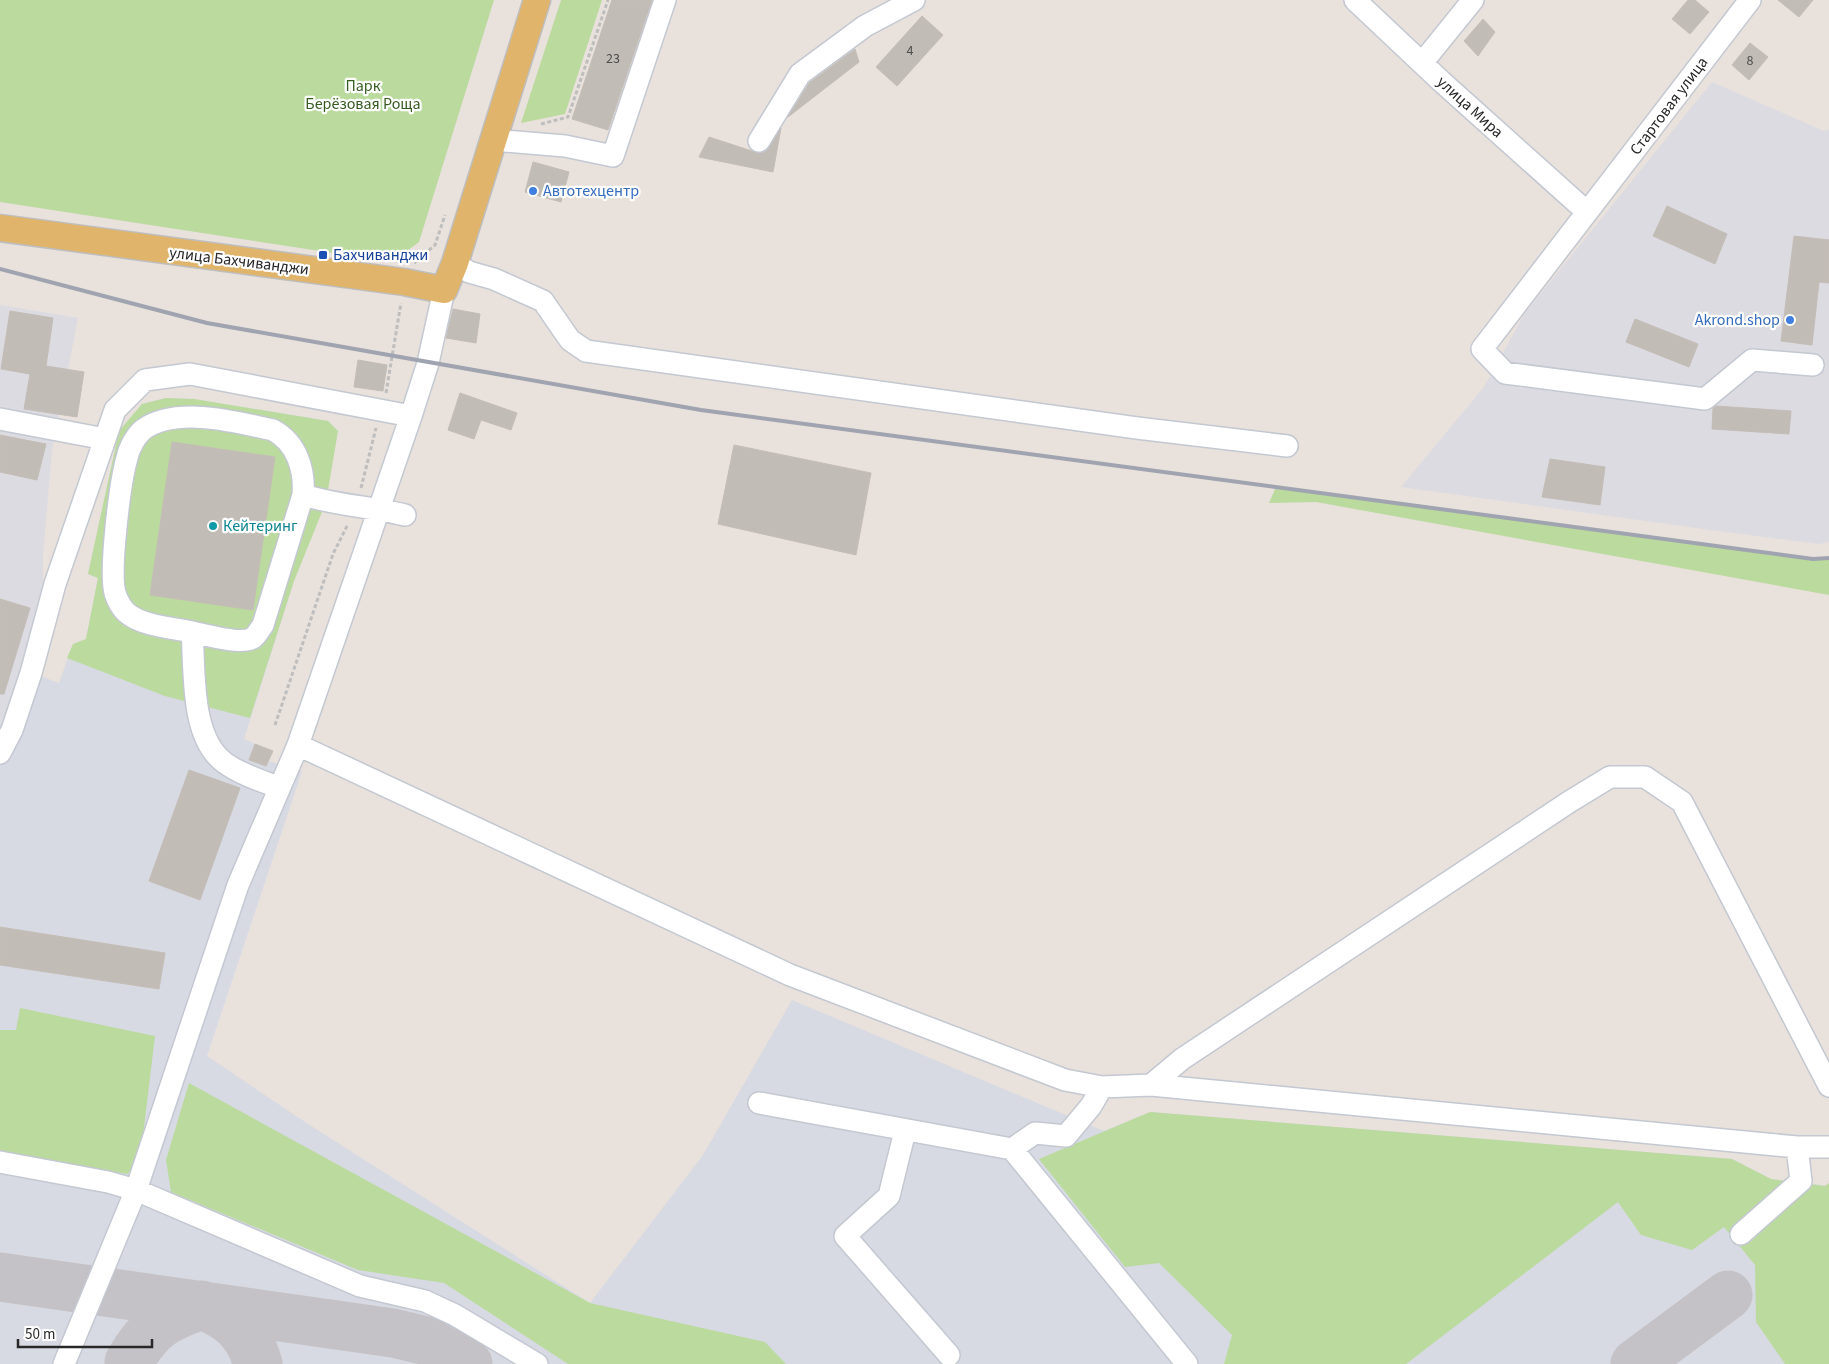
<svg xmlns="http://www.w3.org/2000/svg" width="1829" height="1364" font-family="'Source Sans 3',sans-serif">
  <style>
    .industrial { fill: #dcdbe2 }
    .airport { fill: #d7dae2 }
    .green { fill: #bbda9e }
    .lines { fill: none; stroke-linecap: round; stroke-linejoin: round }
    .taxiway { stroke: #c4c2c6; stroke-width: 49 }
    .building { fill: #c2bcb7; stroke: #c4bdb6 }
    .minor-casing { stroke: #c3c8d1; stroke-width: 24 }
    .major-casing { stroke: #bebebe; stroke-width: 29 }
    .path { stroke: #bebebe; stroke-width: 3; stroke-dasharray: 4 2.5; stroke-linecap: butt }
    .minor { stroke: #fff; stroke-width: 21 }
    .major { stroke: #e0b46a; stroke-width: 26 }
    .rail { stroke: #9fa4b0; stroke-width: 4 }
    .shop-dot { fill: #3f7fe0; stroke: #fff; stroke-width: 2 }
    .transit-dot { fill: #1a4fb4; stroke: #fff; stroke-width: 2 }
    .culture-dot { fill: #0f9aa8; stroke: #fff; stroke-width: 2 }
    .labels { text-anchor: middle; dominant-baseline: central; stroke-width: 4.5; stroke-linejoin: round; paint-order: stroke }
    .number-label { font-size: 14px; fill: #4e4d4c }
    .park-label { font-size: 16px; fill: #365c21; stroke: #fff }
    .street-label { font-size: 16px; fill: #282828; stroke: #fff }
    .shop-label { font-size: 16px; fill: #366cbe; stroke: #fff; text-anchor: start }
    .transit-label { font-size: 16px; fill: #164399; stroke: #fff; text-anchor: start }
    .culture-label { font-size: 16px; fill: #0d838f; stroke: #fff; text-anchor: start }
  </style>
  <rect width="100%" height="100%" fill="#e9e1dc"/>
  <path class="industrial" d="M1712 82 1824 131 1829 129V542L1819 544 1711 530 1401 487 1484 387 1525 313Z
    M0 305 78 318 52 451 43 555V593L2 739 0 738Z"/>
  <path class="airport" d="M166 398 194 399 328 421 338 431 322 511 294 581 244 739 255 744 249 760 266 766 269 761 302 771 207 1056 308 1124 590 1303 703 1155 792 1000 1104 1131 1150 1112 1732 1159 1771 1179 1829 1186V1364H0V738L22 669 59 683 73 644 86 639 98 578 88 574 119 431 142 404Z"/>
  <path class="green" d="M0 0H494L419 242 392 262 0 202Z
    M561 0H602L565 114 521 123Z
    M166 398 194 399 328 421 338 431 326 502 294 581 250 718 165 696 67 658 73 644 86 639 98 578 88 574 119 431 142 404Z
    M1276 487 1813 559 1829 558V595L1316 502 1269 503Z
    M20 1008 155 1036 140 1161 127 1174 0 1151V1030H16Z
    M189 1083 590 1303 765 1342 786 1364H568L444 1283 358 1270 171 1192 166 1160Z
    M1150 1112 1732 1159 1771 1179 1825 1186 1829 1183V1364H1785L1756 1322 1755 1265 1724 1227 1692 1250 1641 1235 1618 1202 1406 1364H1224L1232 1335 1159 1263 1125 1267 1039 1159Z"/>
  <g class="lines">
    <path class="taxiway" d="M0 1277 393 1333 427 1341 468 1364
      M129 1362C150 1326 164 1318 202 1305 233 1318 248 1331 258 1364
      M1635 1364 1728 1295"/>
  </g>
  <path class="building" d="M612 0H652L608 130 572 119Z
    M1688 0H1695L1709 12 1690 34 1672 19Z
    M1778 0H1813L1799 17Z
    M922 16 943 35 897 86 876 67Z
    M1483 19 1495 32 1478 56 1464 41Z
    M1750 43 1768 57 1749 80 1732 65Z
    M855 49 859 62 788 117 809 83Z
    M781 128 773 172 699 157 709 137 758 153 765 152Z
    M533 162 569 172 561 202 525 192Z
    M1667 206 1727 234 1715 264 1653 236Z
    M1794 236 1829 240V283L1819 282 1812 345 1781 341Z
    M453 309 480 314 476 343 446 338Z
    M10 311 53 318 46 366 84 372 77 417 24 409 30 374 1 369Z
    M1635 319 1698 344 1689 367 1626 342Z
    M358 360 387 365 383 391 354 387Z
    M460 393 517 413 511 430 481 420 474 439 448 430Z
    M1716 406 1791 411 1789 434 1712 429 1713 408Z
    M0 435 46 444 37 480 0 472Z
    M172 442 275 457 253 610 150 595Z
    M734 445 871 473 856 555 718 524Z
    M1550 459 1605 467 1600 505 1542 497Z
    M0 599 30 608 4 694H0Z
    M255 744 273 751 266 766 249 760Z
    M189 770 240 788 200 900 149 881Z
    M0 927 165 953 159 989 0 965Z"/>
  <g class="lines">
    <g class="minor-casing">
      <path id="minor" d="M1355 0 1442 82 1587 212
        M1750 0 1482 349 1505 373 1705 399 1752 360 1813 365
        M1422 63 1473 0
        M493 140 565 146 613 156 665 0
        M759 141 800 74 865 26 914 0
        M455 263 469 272 494 279 543 301 570 340 586 351 1137 428 1287 446
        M0 419 105 439
        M303 495C336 505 371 507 405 515
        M192 632C173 628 142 626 127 613 122 609 117 600 115 593 109 571 120 482 127 458 129 448 136 435 144 429 177 406 237 422 273 430 297 443 305 470 303 495L263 625C260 629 257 635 253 638 241 645 206 635 192 632 195 671 190 738 225 763 240 774 261 781 278 787
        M298 745 790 975 1065 1080 1102 1087 1151 1085 1797 1147H1829
        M0 753 12 730 31 673 55 584 115 410 145 380 190 374 411 416
        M1151 1085 1182 1059 1569 802 1610 777H1645L1682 802 1829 1086
        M759 1103 1012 1149 1035 1133 1066 1136 1091 1106 1102 1087
        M905 1131 889 1196 845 1236 949 1355
        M1012 1149 1187 1364
        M0 1162 108 1182 136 1190 238 885 298 745 411 416 428 363 444 290
        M1741 1234 1801 1181 1797 1147
        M64 1364 136 1190 360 1286 425 1301 455 1315 537 1364"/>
    </g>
    <g class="major-casing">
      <path id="major" d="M0 228 404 282 444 290 455 263 537 0"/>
    </g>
    <path class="path" d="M541 124 568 117 608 0
      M414 263 435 245 445 215
      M386 393 401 303
      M361 488 376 428
      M275 725 333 554 348 524"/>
    <use href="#minor" class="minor"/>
    <use href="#major" class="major"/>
    <path class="rail" d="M0 269 207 323 701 410 1813 559 1829 558"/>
  </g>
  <g class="shop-dot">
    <circle cx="533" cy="191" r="5"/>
    <circle cx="1790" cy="320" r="5"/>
  </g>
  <rect class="transit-dot" x="318" y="250" width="10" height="10" rx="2.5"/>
  <circle class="culture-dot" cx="213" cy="526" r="5"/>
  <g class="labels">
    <g class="number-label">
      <text x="910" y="51">4</text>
      <text x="613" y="59">23</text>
      <text x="1750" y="61">8</text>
    </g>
    <g class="park-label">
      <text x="363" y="86">Парк<tspan x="363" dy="18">Берёзовая Роща</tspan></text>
    </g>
    <g class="street-label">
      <text transform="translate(1669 106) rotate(-53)">Стартовая улица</text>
      <text transform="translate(1470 107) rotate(42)">улица Мира</text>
      <text transform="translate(239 261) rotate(7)">улица Бахчиванджи</text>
    </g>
    <g class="shop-label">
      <text x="543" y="191">Автотехцентр</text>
      <text x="1780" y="320" text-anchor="end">Akrond.shop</text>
    </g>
    <g class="transit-label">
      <text x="333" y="255">Бахчиванджи</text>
    </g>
    <g class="culture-label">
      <text x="223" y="526">Кейтеринг</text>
    </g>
  </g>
  <path d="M18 1339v8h134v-8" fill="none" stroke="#282828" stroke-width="2.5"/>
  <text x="25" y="1339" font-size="15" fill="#282828" stroke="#ffffff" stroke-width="4" paint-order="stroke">50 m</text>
</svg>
